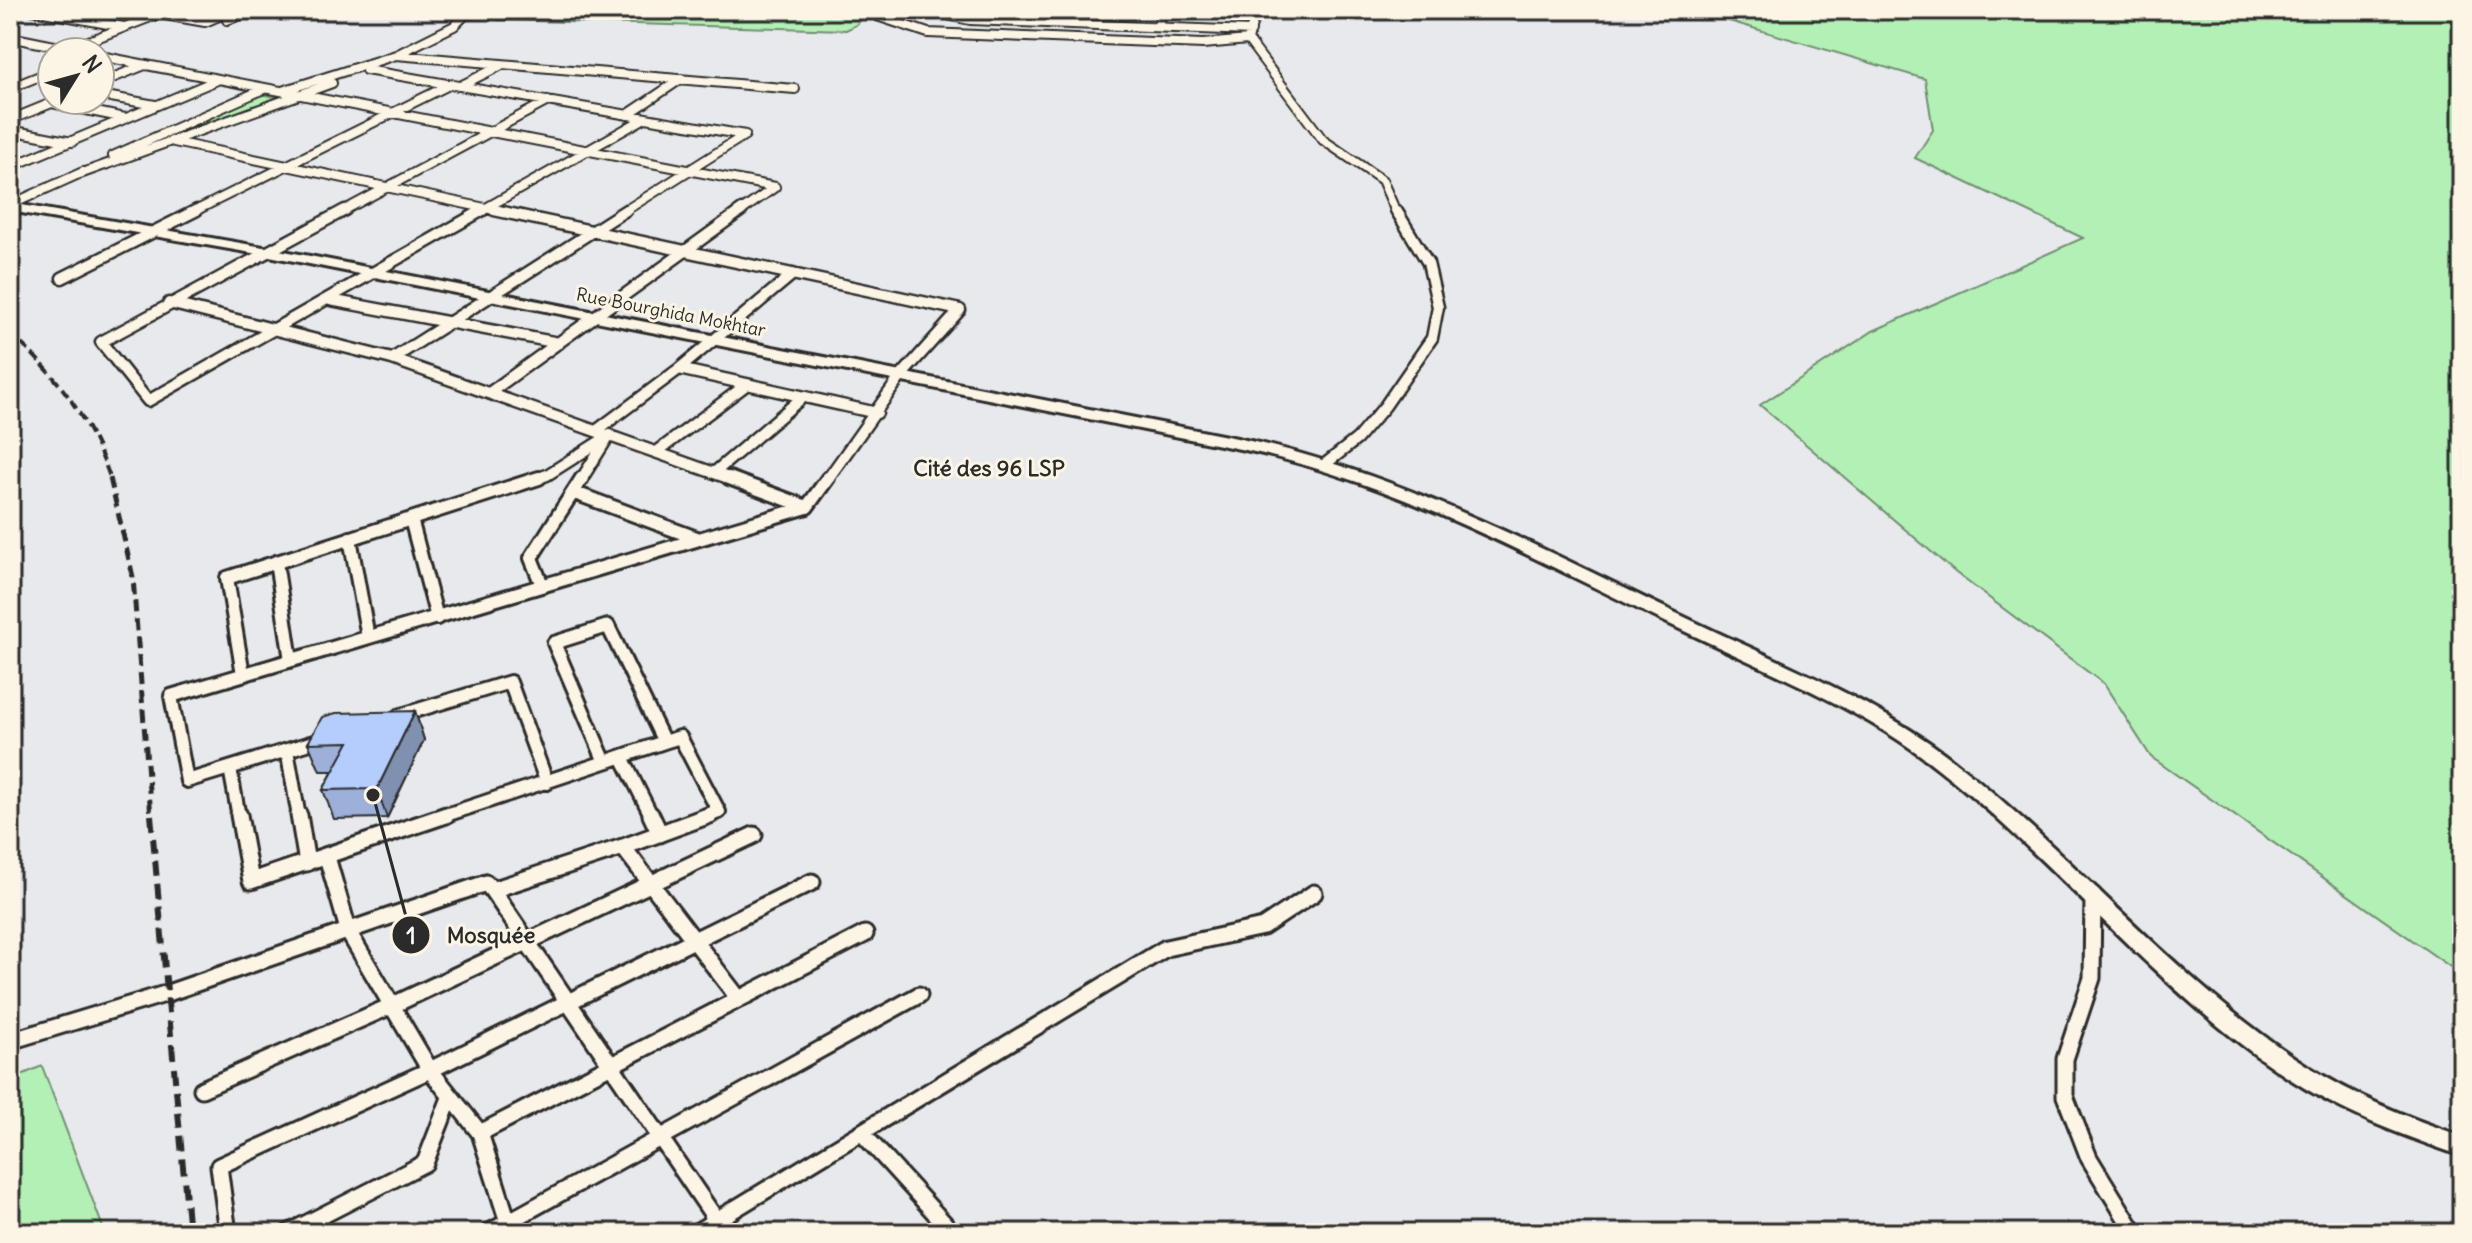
<svg xmlns="http://www.w3.org/2000/svg" width="2472" height="1243" font-family="Delius,sans-serif">
  <style>
    .green { fill: #b3f0b5; stroke: #6f8e70; stroke-width: 2 }
    .lines { fill: none; stroke-linecap: round; stroke-linejoin: round }
    .street-far3-casing { stroke: #2b2b2b; stroke-width: 12 }
    .street-far2-casing { stroke: #2b2b2b; stroke-width: 15 }
    .street-far1-casing { stroke: #2b2b2b; stroke-width: 18 }
    .street-casing { stroke: #2b2b2b; stroke-width: 21 }
    .secondary-casing { stroke: #2b2b2b; stroke-width: 6 }
    .street-far3 { stroke: #fcf5e5; stroke-width: 8 }
    .street-far2 { stroke: #fcf5e5; stroke-width: 10 }
    .street-far1 { stroke: #fcf5e5; stroke-width: 12 }
    .street { stroke: #fcf5e5; stroke-width: 15 }
    .secondary { fill: #fcf5e5; fill-rule: evenodd }
    .rail-far2 { stroke: #2b2b2b; stroke-width: 4; stroke-dasharray: 10 5; stroke-linecap: butt }
    .rail-far1 { stroke: #2b2b2b; stroke-width: 5; stroke-dasharray: 12 6; stroke-linecap: butt }
    .rail { stroke: #2b2b2b; stroke-width: 6; stroke-dasharray: 15 8; stroke-linecap: butt }
    .wall { fill: #9cb0d9; stroke: #2b2b2b; stroke-width: 2 }
    .shaded-wall { fill: #7f90b0; stroke: #2b2b2b; stroke-width: 2 }
    .building { fill: #b5cdfc; stroke: #2b2b2b; stroke-width: 2 }
    .labels { text-anchor: middle; dominant-baseline: central; stroke-width: 6; stroke-linejoin: round; paint-order: stroke }
    .far-street-label { font-size: 18px; fill: #2b2b2b; stroke: #fcf5e5 }
    .neighbourhood-label { font-size: 22px; font-weight: bold; fill: #2b2b2b; stroke: #fcf5e5 }
    .leader { fill: none; stroke: #2b2b2b; stroke-width: 3 }
    .callout-dot { fill: #2b2b2b; stroke: #fcf5e5; stroke-width: 3 }
    .mark-label { font-size: 24px; text-anchor: middle; font-weight: bold; fill: #fff }
    .callout-label { font-size: 22px; text-anchor: middle; font-weight: bold; fill: #2b2b2b; stroke: #fcf5e5; stroke-width: 6; stroke-linejoin: round; paint-order: stroke }
  </style>
  <rect width="100%" height="100%" fill="#e7e9ec"/>
  <filter id="ink" filterUnits="userSpaceOnUse"><feTurbulence type="fractalNoise" baseFrequency=".0125" numOctaves="2"/><feDisplacementMap in="SourceGraphic" scale="16" xChannelSelector="R" yChannelSelector="G"/><feConvolveMatrix kernelMatrix="1 2 1 2 8 2 1 2 1" color-interpolation-filters="sRGB"/></filter>
  <g filter="url(#ink)">
    <path class="green" d="M502 10H868L856 25 846 30 498 20Z
      M1692 10H2462V975L2151 757 2104 684 1956 573 1760 405 1873 331 2083 238 1915 158 1933 130 1925 79Z
      M261 94 281 98 98 167Z
      M42 1066 105 1233H10V1080Z"/>
    <g class="lines">
      <g class="street-far3-casing">
        <path id="street-far3" d="M33 10 124 27
          M897 10 877 16 928 33 1203 44 1248 40
          M923 10 970 20 1251 31
          M1256 10 1248 40 1323 140 1382 180 1396 212
          M159 14 205 22 233 10
          M465 15 489 10
          M83 19 106 10
          M227 20 254 10
          M1157 27 1164 10
          M10 37 74 50
          M68 49 169 10
          M396 55 454 26 465 15 464 10
          M100 56 775 187
          M366 70 745 135
          M100 83 145 65
          M460 86 500 66
          M10 88 52 71
          M282 91 396 55 795 89
          M100 95 155 105
          M52 103 125 118
          M627 115 681 79
          M10 120 59 100
          M10 130 72 142
          M174 142 504 212
          M113 156 264 89
          M10 167 217 80
          M77 175 332 83
          M10 205 83 172
          M193 212 451 84
          M341 212 548 101
          M479 212 645 118
          M623 212 745 135
          M740 212 775 187"/>
      </g>
      <g class="street-far2-casing">
        <path id="street-far2" d="M345 210 101 342 148 401 483 210
          M494 210 960 310 901 376 827 480
          M62 278 197 210
          M330 300 559 343
          M169 303 392 359 734 480
          M392 359 626 210
          M679 369 877 413
          M489 393 742 210
          M596 431 679 369 793 274
          M658 451 746 385
          M1324 465 1357 439 1385 406 1432 338 1438 307 1428 263 1396 210
          M715 472 803 397
          M533 480 547 475 610 435
          M581 480 608 437"/>
      </g>
      <g class="street-far1-casing">
        <path id="street-far1" d="M729 478 807 507
          M575 493 699 539
          M411 519 539 478
          M350 538 368 637
          M276 562 291 660
          M542 585 531 558 582 478
          M608 626 664 742 605 762 554 643Z
          M243 674 227 578 411 519 437 618
          M398 716 510 682 547 783
          M323 739 187 781 171 696 807 507 828 478
          M664 742 680 737 719 812 704 817
          M287 750 299 817
          M622 757 652 817
          M230 768 239 817
          M440 817 605 762"/>
      </g>
      <g class="street-casing">
        <path id="street" d="M239 815 251 881 446 815
          M299 815 307 863
          M651 815 660 834
          M623 847 710 815
          M327 857 349 933 430 1070 480 1133 508 1222 516 1233
          M492 890 717 1221
          M2093 895 2092 978 2065 1059V1096L2089 1158 2135 1233
          M10 1041 165 994 486 883 492 890 623 847 739 999
          M202 1089 391 1006 754 835
          M480 1133 865 934
          M862 1133 953 1233
          M228 1233 219 1166 430 1070 812 882
          M288 1233 425 1163 450 1098
          M488 1233 919 995
          M695 1233 1166 948 1263 927 1314 893"/>
      </g>
      <g class="secondary-casing">
        <path id="secondary" d="M10 203 269 248 1237 438C1400 472 1545 551 1695 622 1783 664 1876 700 1953 760 2075 855 2176 982 2306 1065 2354 1096 2408 1118 2462 1136V1156C2401 1135 2341 1113 2287 1077 2158 992 2061 866 1940 770 1864 709 1771 673 1684 631 1543 564 1404 485 1250 451L269 256 10 211Z"/>
      </g>
      <use href="#street-far3" class="street-far3"/>
      <use href="#street-far2" class="street-far2"/>
      <use href="#street-far1" class="street-far1"/>
      <use href="#street" class="street"/>
      <use href="#secondary" class="secondary"/>
      <path class="rail-far2" d="M10 334C58 374 90 421 111 480"/>
      <path class="rail-far1" d="M110 478 133 577 151 817"/>
      <path class="rail" d="M151 815 189 1233"/>
    </g>
    <path class="wall" d="M415 711 424 740 387 818 334 819 323 790 333 771H320L308 743Z"/>
    <path class="shaded-wall" d="M415 711 424 740 387 818 377 789Z"/>
    <path class="building" d="M415 711 377 789 323 790 349 742 308 743 322 717 336 713Z"/>
  </g>
  <g class="labels">
    <g class="far-street-label">
      <text transform="translate(671 312) rotate(11)">Rue Bourghida Mokhtar</text>
    </g>
    <g class="neighbourhood-label">
      <text x="989" y="468">Cité des 96 LSP</text>
    </g>
  </g>
  <path class="leader" d="M373 795L411 935"/>
  <g class="callout-dot">
    <circle cx="373" cy="795" r="8"/>
    <circle cx="411" cy="935" r="20"/>
  </g>
  <g class="mark-label">
    <text x="411" y="944">1</text>
  </g>
  <g class="callout-label">
    <text x="491" y="943">Mosquée</text>
  </g>
  <rect width="2472" height="1243" fill="none" stroke="#fcf5e5" stroke-width="40"/>
  <rect x="20" y="20" width="2432" height="1203" fill="none" stroke="#2b2b2b" stroke-width="3" filter="url(#ink)"/>
  <g transform="translate(76 76) rotate(53)"><circle r="38" fill="#fcf5e5" stroke="#a8a49b" stroke-width="2"/>
  <path d="M0-6L14 30L0 20L-14 30Z" fill="#2b2b2b"/>
  <text y="-12" font-size="22" font-weight="bold" text-anchor="middle" fill="#2b2b2b">N</text>
  </g>
</svg>
